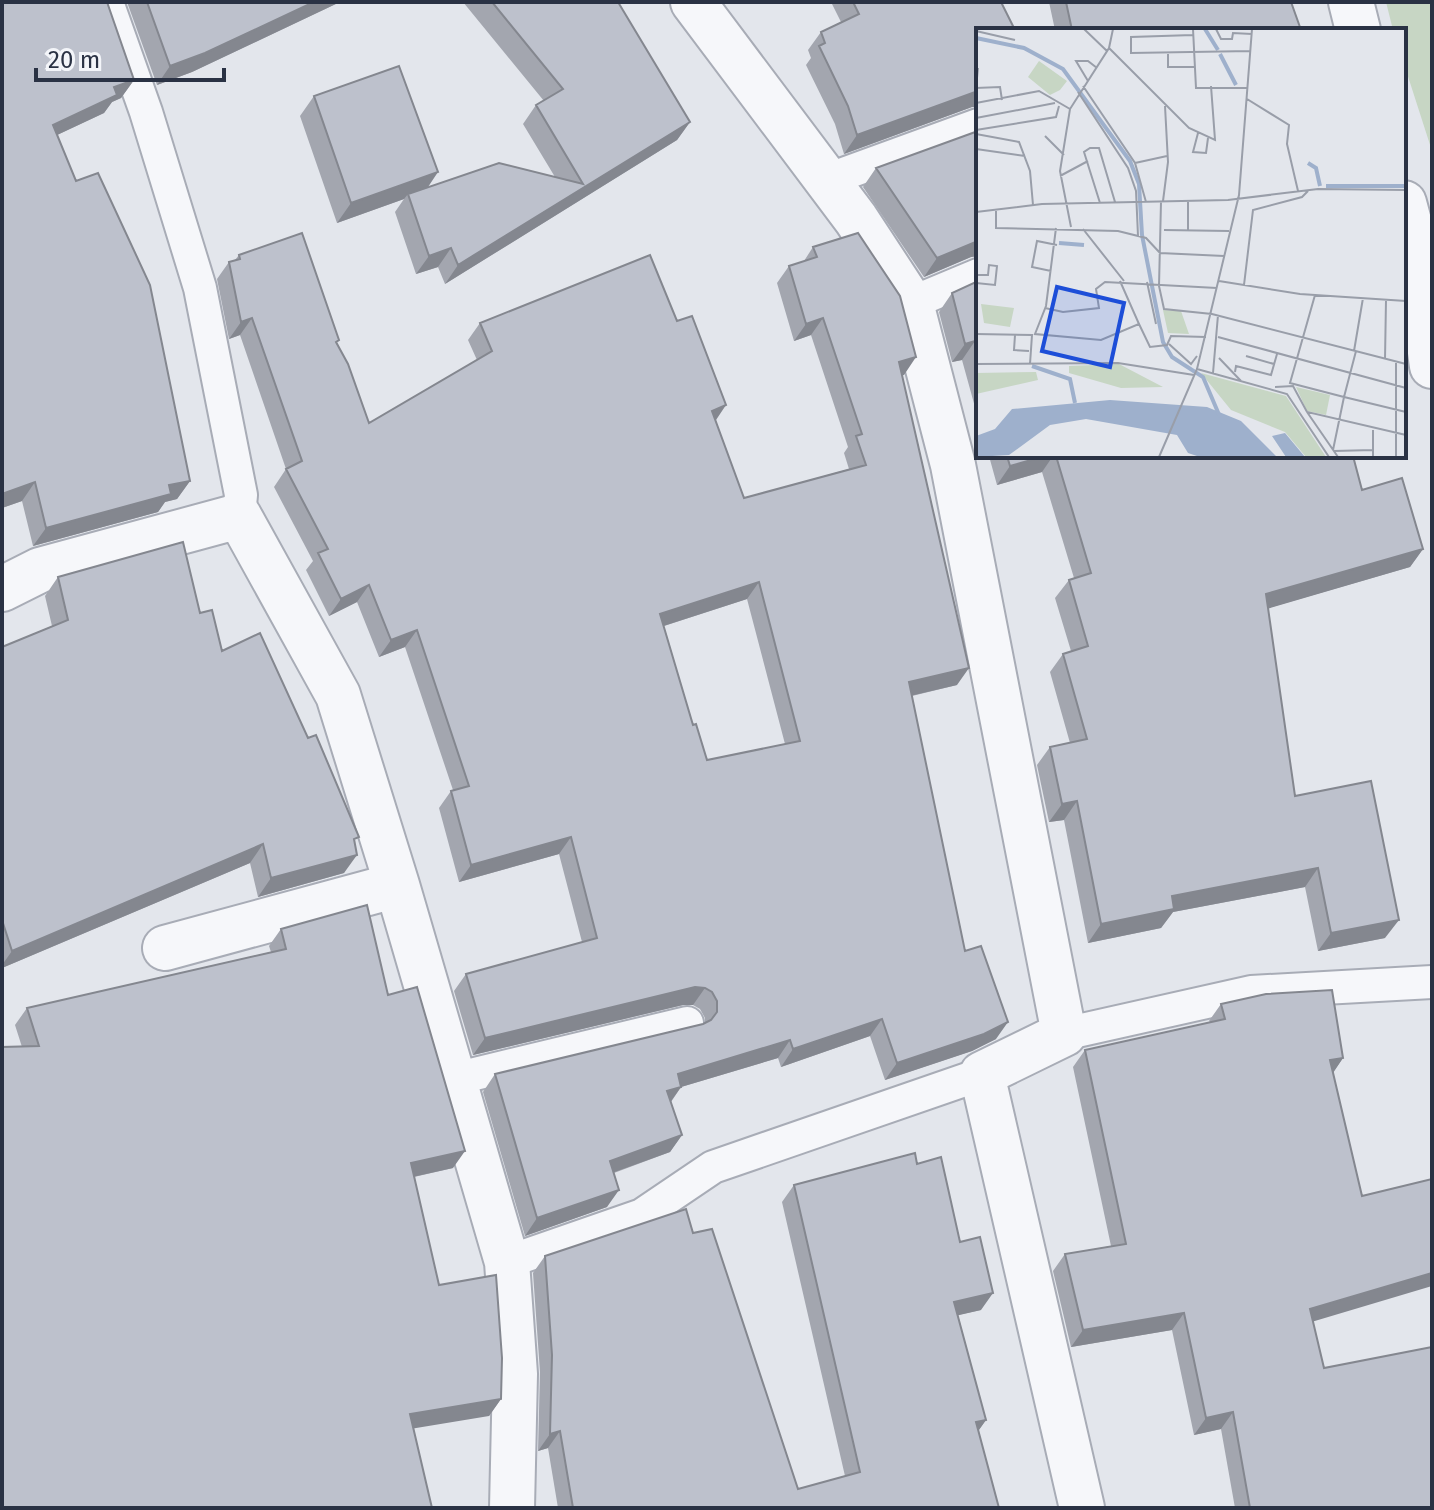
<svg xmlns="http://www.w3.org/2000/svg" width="1434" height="1510" font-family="'Fira Sans',sans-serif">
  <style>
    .green { fill: #c7d6c4 }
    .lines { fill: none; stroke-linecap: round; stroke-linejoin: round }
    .service-casing { stroke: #a8acb6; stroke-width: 36 }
    .minor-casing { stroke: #a8acb6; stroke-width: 48 }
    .tertiary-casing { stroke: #a8acb6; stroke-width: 48 }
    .service { stroke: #f6f7fa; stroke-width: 32 }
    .minor { stroke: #f6f7fa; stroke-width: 44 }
    .tertiary { stroke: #f6f7fa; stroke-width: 44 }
    .wall { fill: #a3a6af; fill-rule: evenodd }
    .shaded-wall { fill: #84878f }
    .building { fill: #bdc1cc; stroke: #84878f; stroke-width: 2; fill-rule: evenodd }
    .inset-river { fill: none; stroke: #9eb0cc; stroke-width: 4 }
    .inset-road { fill: none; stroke: #999ea9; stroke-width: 2 }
    .view { fill: #1d4ed8; fill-opacity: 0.15; stroke: #1d4ed8; stroke-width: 4 }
    .inset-edge { fill: none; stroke: #2a3244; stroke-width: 4 }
  </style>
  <rect width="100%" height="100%" fill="#e3e6ec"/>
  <path class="green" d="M1386 2H1432V151L1404 64V30H1393Z"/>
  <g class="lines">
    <g class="service-casing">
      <path id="service" d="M107 2 146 112 200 288 241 495 239 516
        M827 180 978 125
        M911 303 978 275
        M1064 1034 1251 992 1432 982
        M454 1079 687 1023
        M507 1262 642 1215 713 1167 982 1074"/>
    </g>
    <g class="minor-casing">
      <path id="minor" d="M693 2 856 219 911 303 953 465 1064 1034 982 1074 1082 1508
        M2 589 40 570 239 516 338 695 397 885 507 1262 515 1374 512 1508
        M165 948 397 885"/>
    </g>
    <g class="tertiary-casing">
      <path id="tertiary" d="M1351 2 1358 30
        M1404 203 1414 240 1432 366"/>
    </g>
    <use href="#service" class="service"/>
    <use href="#minor" class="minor"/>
    <use href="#tertiary" class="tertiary"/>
  </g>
  <path class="wall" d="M2 2 134 80 121 98 112 102 104 113 57 135 190 481 177 499 165 502 158 512 33 546 22 501 2 508Z
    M127 2H340L192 72 157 85Z
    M463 2H620L619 4 690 122 677 140 445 284 438 267 416 274 395 212 404 199 337 223 300 116 314 96 427 187 555 177 523 124 536 105 544 101Z
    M831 2H1001L978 30V107H972L844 154 835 124 806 65 811 58 808 50 821 32 841 22Z
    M1049 2H1291L1301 30H1055Z
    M978 131V256L971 257 924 277 863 187 876 168Z
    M813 247 904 375H902L957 685 912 696 965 951 996 1039 972 1051 885 1080 870 1036 781 1067 778 1058 681 1087 671 1102 682 1135 670 1152 614 1173 607 1207 525 1236 483 1092 495 1074 705 1024V1018L700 1009 693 1005H683L473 1055 454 991 466 974 582 942 559 854 459 882 439 808 451 791 453 790 405 647 379 657 357 602 329 616 306 570 313 561 274 487 286 469 240 335 229 339 217 279 229 262 235 260 239 255 339 340 337 343 369 423 477 360 468 340 480 323 716 421 744 498 849 469 844 453 848 447 811 335 794 341 777 283 789 266 804 261ZM747 599 785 744 707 760 693 725 664 626Z
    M978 281V418L962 360 952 362 939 312 952 293Z
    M989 456H1353L1362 490 1423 549 1410 567 1268 608 1295 796 1385 938 1318 951 1305 887 1173 912 1161 928 1088 943 1064 820 1049 822 1037 765 1050 747 1070 743 1050 672 1063 654 1071 651 1055 598 1069 580 1074 578 1042 472 997 485Z
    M58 577 200 613 222 651 355 843 344 873 258 897 250 863 2 968V647L52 626 45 596Z
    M281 929 388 995 453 1168 414 1177 439 1285 501 1399 489 1416 22 1047 15 1025 27 1008 271 952 269 946Z
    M1221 1004 1343 1058 1333 1072 1313 1322 1324 1368 1432 1508H1235L1221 1429 1194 1435 1172 1330 1071 1347 1053 1271 1065 1254 1111 1246 1073 1067 1085 1050 1210 1022 1209 1021Z
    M917 1164 960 1242 981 1310 958 1315 986 1420 978 1431 999 1508H558L548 1448 538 1451 540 1372 533 1273 545 1256 693 1233 798 1489 845 1476 782 1202 794 1185Z"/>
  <path class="shaded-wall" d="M314 2H340L192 72 157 85 170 66Z
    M134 80 121 98 112 102 104 113 40 143 53 125 114 87Z
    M978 91V107H972L844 154 857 135Z
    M690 122 677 140 445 284 458 265Z
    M438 172 424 193 408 194 404 199 337 223 351 203Z
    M978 241V256L971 257 924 277 937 258Z
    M451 248 438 267 416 274 429 256Z
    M252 318 240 335 229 339 241 322Z
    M823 318 811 335 794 341 806 324Z
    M975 341 962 360 952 362 965 344Z
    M916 357 904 375 887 379 899 362Z
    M726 405 714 423 712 411Z
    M1045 456H1053L1042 472 997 485 1010 466Z
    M190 481 177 499 165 502 158 512 33 546 46 528 169 485Z
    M35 482 22 501 2 508V494Z
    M1423 549 1410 567 1253 613 1266 594Z
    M759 582 747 599 648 631 660 614Z
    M369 585 357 602 329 616 341 599Z
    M417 630 405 647 379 657 391 640Z
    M969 668 957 685 897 699 909 682Z
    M1077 801 1064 820 1049 822 1062 804Z
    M571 837 559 854 459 882 471 865Z
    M263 844 250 863 2 968V965L12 951Z
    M357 855 344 873 258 897 271 878Z
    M1318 868 1305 887 1173 912 1161 928 1088 943 1101 924 1172 896Z
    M1399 920 1385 938 1318 951 1331 933Z
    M695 987 705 988 693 1005H683L473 1055 485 1038Z
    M882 1019 870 1036 781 1067 793 1049Z
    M1008 1022 996 1039 972 1051 885 1080 897 1063Z
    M790 1040 778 1058 681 1087 669 1104 655 1108 678 1074Z
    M1343 1058 1331 1076 1330 1060Z
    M682 1135 670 1152 598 1178 610 1161Z
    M465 1151 453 1168 399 1180 411 1163Z
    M619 1190 607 1207 525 1236 537 1218Z
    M1432 1273V1286L1298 1326 1310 1309Z
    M993 1293 981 1310 942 1319 954 1302Z
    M1184 1313 1172 1330 1071 1347 1083 1330Z
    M501 1399 489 1416 398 1431 410 1414Z
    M1233 1412 1221 1429 1194 1435 1206 1418Z
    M986 1420 974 1437 976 1422Z
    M560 1431 548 1448 538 1451 550 1434Z"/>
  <path class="building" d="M2 2H107L134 80 114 87 117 95 53 125 76 181 98 173 150 285 190 481 169 485 171 494 46 528 35 482 2 494Z
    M147 2H314L205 53 170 66Z
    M492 2H618L690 122 458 265 451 248 429 256 408 194 499 163 583 184 536 105 563 89Z
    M853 2H1001L1015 30H978V91L857 135 848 106 819 46 825 43 821 32 859 14Z
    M1066 2H1291L1301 30H1072Z
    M399 66 438 172 351 203 314 96Z
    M978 131V241L937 258 876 168Z
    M302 233 339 340 336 342 348 364 369 423 492 351 480 323 650 255 677 321 692 316 726 405 712 411 744 498 866 465 856 436 862 434 823 318 806 324 789 266 817 257 813 247 858 233 900 296 916 357 899 362 969 668 909 682 965 951 981 946 1008 1022 984 1034 897 1063 882 1019 793 1049 790 1040 678 1074 681 1087 667 1091 682 1135 610 1161 619 1190 537 1218 495 1074 703 1024 711 1020 717 1012V1001L712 992 705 988 695 987 485 1038 466 974 597 938 571 837 471 865 451 791 469 786 417 630 391 640 369 585 341 599 318 553 328 549 286 469 302 461 252 318 241 322 229 262 240 259 239 255ZM759 582 800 741 707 760 696 724 693 725 660 614Z
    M978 281V353L975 341 965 344 952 293Z
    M1007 456H1045L1010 466Z
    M1056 456H1353L1362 490 1402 478 1423 549 1266 594 1295 796 1371 781 1399 920 1331 933 1318 868 1172 896 1174 909 1101 924 1077 801 1062 804 1050 747 1087 739 1063 654 1088 646 1069 580 1091 573Z
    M183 542 200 613 212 610 222 651 260 633 308 738 316 735 359 837 354 839 357 855 271 878 263 844 12 951 2 920V647L68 620 58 577Z
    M367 905 388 995 417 987 465 1151 411 1163 439 1285 496 1275 502 1358 501 1399 410 1414 432 1508H2V1047L39 1046 27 1008 286 949 281 929Z
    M1332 990 1343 1058 1330 1060 1362 1196 1432 1179V1273L1310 1309 1324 1368 1432 1347V1508H1250L1233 1412 1206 1418 1184 1313 1083 1330 1065 1254 1126 1244 1085 1050 1225 1019 1221 1004 1266 994Z
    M915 1153 917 1164 941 1157 960 1242 980 1237 993 1293 954 1302 986 1420 976 1422 999 1508H573L560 1431 550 1434 552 1355 545 1256 686 1209 693 1233 712 1229 798 1489 860 1472 794 1185Z"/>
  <g transform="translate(976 28)">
    <rect width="430" height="430" fill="#e3e6ec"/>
    <path d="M63 33 91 53 84 62 74 67 52 49ZM5 276 38 280 34 299 8 295ZM187 282 205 283 213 306 192 305ZM143 336 187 359 145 360 93 345V338ZM60 344 62 352 0 366V345ZM225 345 310 368 350 429H330L309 404 255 382ZM320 359 354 367 350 387 331 383Z" fill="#c7d6c4"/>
    <path d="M134 372 231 379 265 393 301 429H224L212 425 201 407 110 391 74 397 33 427 0 429V408L19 401 36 381ZM309 405 329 429H310L296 408Z" fill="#9eb0cc"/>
    <path class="inset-river" d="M229 1 242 22M0 10 48 20 87 41 154 133 163 156 166 207 187 314 196 329 227 349 244 389M244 26 260 57M332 135 340 140 344 158M350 158H430M83 215 108 217M56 338 94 351 99 375"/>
    <path class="inset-road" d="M108 1 131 23M217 1 220 60H271M240 1 245 11H256L257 5 276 6M0 3 39 12M217 7 155 9V25L275 23M133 20 213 100 239 112 235 58M192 24V39H218M2 40 0 60 24 59 26 72M112 53 100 33H112L121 40M107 58 159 135 170 174M102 64 152 140 160 163 162 208M271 71 313 97 311 116 322 163M0 75 63 63 94 81M0 90 79 75M0 102 80 89 83 78M222 105 217 124 230 125 232 110M0 106 43 114 54 143 57 177M69 108 88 127M0 121 49 128M159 135 191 128M84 148 112 133M187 173 192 134 189 78M185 174 183 258 188 281 236 286 430 336M124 175 108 124 114 120H123L139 174M20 181V200L142 203 170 210 184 225 248 228M0 184 66 176 252 172 342 161 430 162M95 199 84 143 94 81 133 20 137 1M80 200 70 278 59 306 125 312 163 296 144 253M107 201 148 253M188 202 253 203M212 202V174M75 243 56 239 61 213 81 217M0 247H12L13 237 21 238 19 257 0 255M243 253 324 266 430 273M171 254 180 296M268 257 277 182 326 169 332 163M339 267 314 355 368 369 380 323M69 280 87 284 123 280 120 261 129 254 241 260M163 296 174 319 191 317 195 308 230 309M0 306 56 307 54 336M39 307 38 322 53 323M242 309 430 360M193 316 215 336 221 328M378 323 387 270M270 328 298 336M243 330 265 353M409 331 410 272M0 336 142 335 218 347M221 341 311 366 353 429M259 344 260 338 295 347 301 326M237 345 242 287M299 359 317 358 331 384 430 407M331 384 362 429M397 402V429M357 422 368 369 430 384M358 423 397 422M183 429 221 341 263 167 276 1M420 429V333"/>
    <path class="view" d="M81 259 148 275 134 339 66 323Z"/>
    <rect width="430" height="430" class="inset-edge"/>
  </g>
  <rect width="1434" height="1510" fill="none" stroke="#2a3244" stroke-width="8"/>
  <path d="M36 68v12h188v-12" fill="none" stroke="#2a3244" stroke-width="4"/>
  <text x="48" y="68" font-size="24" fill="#2a3244" stroke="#f3f5f9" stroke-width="6" paint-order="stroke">20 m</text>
</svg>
